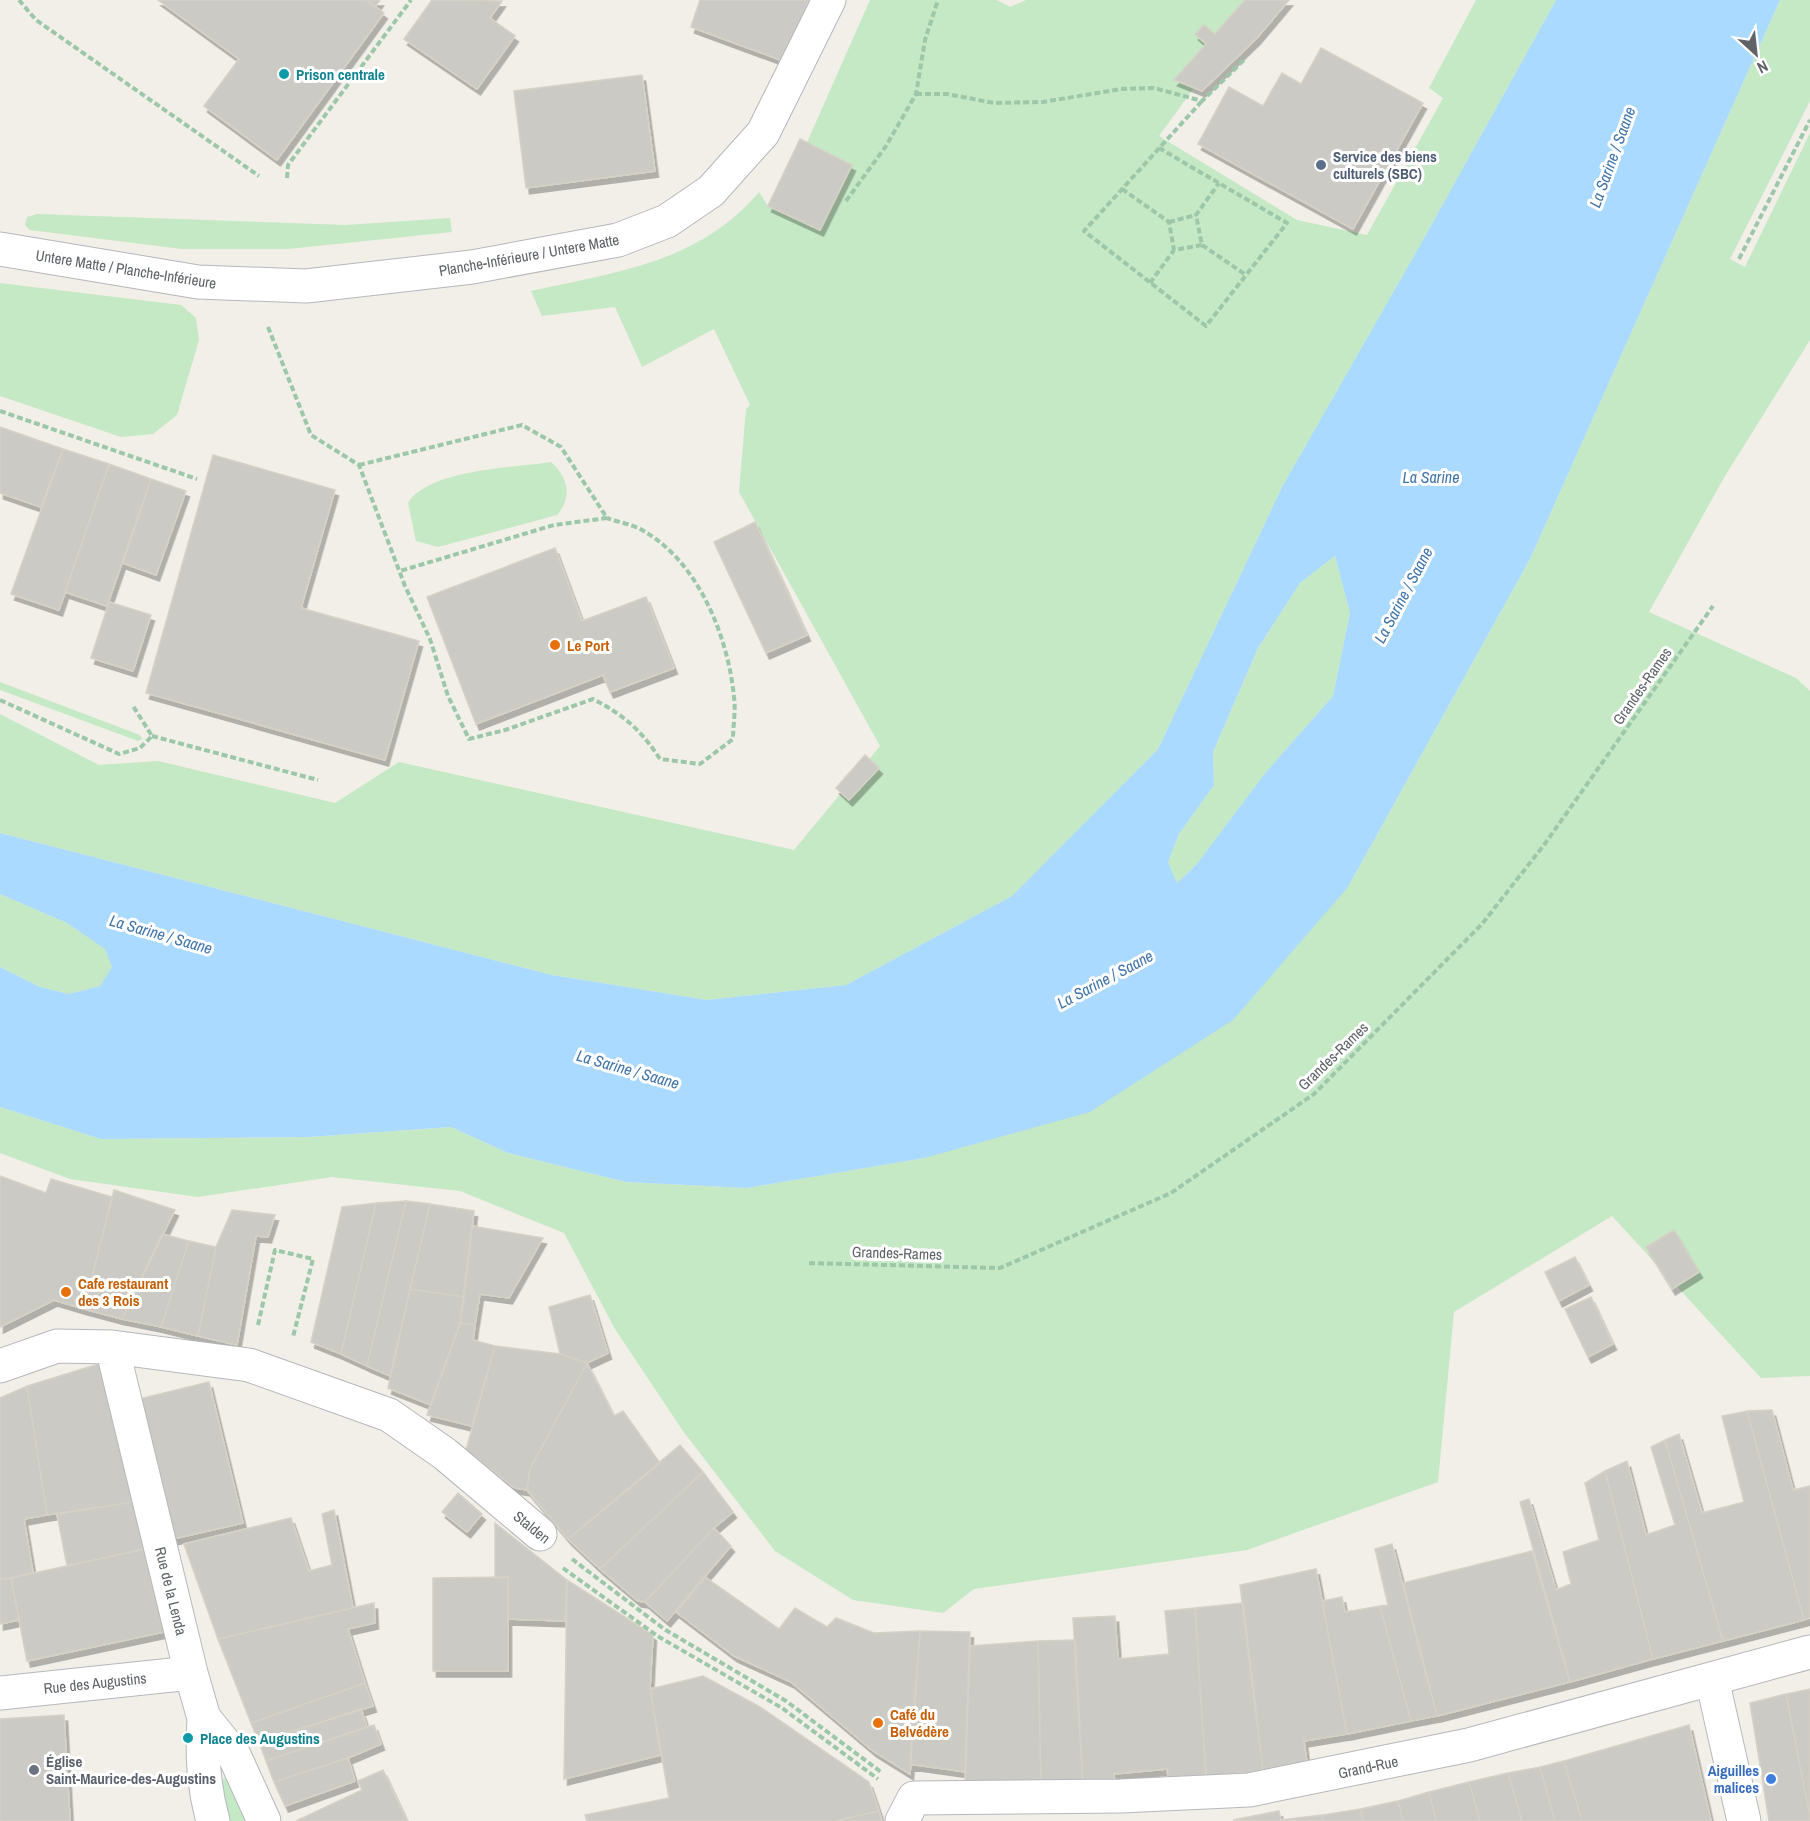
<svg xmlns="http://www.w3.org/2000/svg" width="1810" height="1821" font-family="'Archivo Narrow',sans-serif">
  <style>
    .green { fill: #c5e8c5 }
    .water { fill: #aadaff; fill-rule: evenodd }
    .building { fill: #cccac5; stroke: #d6d1c6; stroke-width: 1.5; filter: url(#shadow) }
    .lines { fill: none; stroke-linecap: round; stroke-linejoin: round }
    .minor-casing { stroke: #b5b8bc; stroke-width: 35 }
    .path { stroke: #9cc7a9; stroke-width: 4; stroke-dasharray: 6 3; stroke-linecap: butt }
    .minor { stroke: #fff; stroke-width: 33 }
    .culture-dot { fill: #0f9aa8; stroke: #fff; stroke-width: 2 }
    .service-dot { fill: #5c6f8a; stroke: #fff; stroke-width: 2 }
    .food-dot { fill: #e8710a; stroke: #fff; stroke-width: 2 }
    .worship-dot { fill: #6b7280; stroke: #fff; stroke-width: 2 }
    .shop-dot { fill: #3f7fe0; stroke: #fff; stroke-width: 2 }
    .labels { text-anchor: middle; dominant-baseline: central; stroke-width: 6; stroke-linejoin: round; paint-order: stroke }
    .culture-label { font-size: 15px; font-weight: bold; fill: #0d838f; stroke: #fff; text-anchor: start }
    .service-label { font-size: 15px; font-weight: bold; fill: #4e5e75; stroke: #fff; text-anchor: start }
    .street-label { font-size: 15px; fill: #5f6368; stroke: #fff }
    .food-label { font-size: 15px; font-weight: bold; fill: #c56008; stroke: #fff; text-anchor: start }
    .worship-label { font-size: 15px; font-weight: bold; fill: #5b616d; stroke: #fff; text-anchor: start }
    .shop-label { font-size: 15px; font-weight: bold; fill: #366cbe; stroke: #fff; text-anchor: end }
    .water-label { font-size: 16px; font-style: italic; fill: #4174aa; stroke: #fff }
  </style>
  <defs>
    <filter id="shadow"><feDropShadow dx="3.5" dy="6" stdDeviation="0" flood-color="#0004"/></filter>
  </defs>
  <rect width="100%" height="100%" fill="#f1efe8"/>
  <path class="green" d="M870 0H997L1010 7 1026 0H1258L1159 136 1297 220 1367 235 1443 98 1429 88 1476 0H1556L1423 240 1282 487 1158 749 1012 896 846 985 707 1000 552 975 0 833V714L99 765 158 761 335 803 399 762 794 850 880 746 739 492 746 409 750 405 714 329 642 367 615 307 542 316 531 291C616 272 699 263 759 192L768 206 820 230 848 167 805 147Z
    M1780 0H1810V101L1730 259 1745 267 1810 133V340L1725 476 1649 612 1796 678 1810 691V1376L1761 1378 1612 1216 1454 1312 1438 1482 1247 1550 974 1589 943 1613 853 1600 775 1551 683 1431 615 1329 564 1233 460 1191 332 1177 198 1197 70 1179 0 1153V1107L101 1139 309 1137 451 1127 508 1153 626 1182 747 1188 924 1158 1348 887 1530 559Z
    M37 214 346 225 450 218 452 232 288 249H182L30 230 25 225 27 217Z
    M0 283 181 305 196 318 199 340 177 415 153 434 121 437 0 396Z
    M551 462C568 477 573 497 557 515L438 547 416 541 408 503C429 469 514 468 551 462Z
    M1335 556 1350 613 1333 696 1266 772 1196 865 1177 883 1168 862 1179 834 1214 785 1213 752 1258 648 1300 583Z
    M0 682 140 735 142 739 138 741 0 690Z
    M0 894 67 923 106 949 112 967 100 986 69 994 40 987 0 967Z
    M225 1778 229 1780 248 1821H229L222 1780Z"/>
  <path class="water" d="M1556 0H1780L1530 559 1348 887 1233 1020 1090 1112 924 1158 747 1188 626 1182 508 1153 451 1127 309 1137 101 1139 0 1107V967L40 987 69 994 100 986 112 967 105 949 67 923 0 894V833L552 975 707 1000 846 985 1012 896 1158 749 1282 487 1423 240ZM1335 556 1350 613 1333 696 1266 772 1196 865 1177 883 1168 862 1179 834 1214 785 1213 752 1258 648 1300 583Z"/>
  <path class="building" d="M158 0H366L384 13 277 160 204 106 239 59Z
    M366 0H380L375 7Z
    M432 0 502 1 490 18 515 36 477 89 404 39Z
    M700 0H809L786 62 691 27Z
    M1245 0H1289L1257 38 1202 91 1174 80 1206 44 1195 34 1204 25 1215 34Z
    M1321 48 1423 103 1353 229 1198 144 1229 87 1263 106 1282 73 1301 84Z
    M642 75 655 171 526 188 514 91Z
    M800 139 852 165 820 230 768 206Z
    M0 427 63 449 41 507 0 493Z
    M63 449 109 464 59 610 11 594Z
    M213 455 335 490 301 608 419 641 385 760 146 693Z
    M109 464 151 479 107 606 65 592Z
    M151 479 186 491 156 575 123 563Z
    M755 522 807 635 766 653 714 542Z
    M555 548 582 621 646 597 674 668 610 692 603 675 476 724 427 597Z
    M109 602 151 615 133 671 91 658Z
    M865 755 879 768 849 800 836 788Z
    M0 1176 46 1193 51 1179 112 1197 84 1309 54 1300 0 1327Z
    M114 1190 175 1210 122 1319 84 1309Z
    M406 1201 430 1204 390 1376 367 1366Z
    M406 1201 367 1366 341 1354 376 1203Z
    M376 1203 341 1354 311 1342 342 1207Z
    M430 1204 474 1211 464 1297 410 1289Z
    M232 1210 275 1215 268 1237 256 1236 237 1345 198 1336 216 1247Z
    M472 1226 543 1238 509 1298 480 1294 475 1325 460 1323Z
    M1674 1230 1699 1272 1672 1289 1646 1247Z
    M162 1234 189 1241 161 1327 122 1319Z
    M189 1241 216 1247 198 1336 161 1327Z
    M1575 1257 1589 1285 1559 1301 1545 1272Z
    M410 1289 464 1297 460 1323 431 1405 388 1388Z
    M590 1295 608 1353 587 1363 560 1354 549 1307Z
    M1591 1297 1613 1344 1588 1357 1565 1309Z
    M460 1323 475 1325 473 1340 495 1346 472 1426 427 1415Z
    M495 1346 560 1354 587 1363 530 1469 527 1490 515 1488 466 1450Z
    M102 1363 134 1502 47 1515 27 1386Z
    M587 1363 614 1416 623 1411 660 1463 568 1539 527 1490 530 1469Z
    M209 1382 243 1523 164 1541 131 1401Z
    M27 1386 47 1515 24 1519 33 1573 0 1580V1398Z
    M1772 1410 1793 1490 1810 1486V1618L1804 1620 1747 1411Z
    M1747 1411 1804 1620 1723 1641 1665 1440 1679 1434 1702 1513 1744 1502 1722 1416Z
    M1665 1440 1723 1641 1653 1659 1605 1471 1627 1461 1646 1535 1675 1525 1651 1447Z
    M680 1445 703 1472 600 1569 568 1539Z
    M1605 1471 1653 1659 1570 1682 1520 1502 1529 1499 1556 1590 1571 1584 1563 1552 1599 1540 1585 1483Z
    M703 1472 733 1512 714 1528 645 1602 638 1601 600 1569Z
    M458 1493 482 1514 467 1532 442 1512Z
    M134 1502 145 1549 67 1566 57 1514Z
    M334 1510 353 1608 218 1639 184 1544 291 1518 309 1571 332 1565 322 1514Z
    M495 1523 567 1580 565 1621 508 1619V1577L495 1578Z
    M714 1528 731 1546 667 1621 645 1602Z
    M1392 1544 1437 1716 1411 1721 1380 1606 1388 1605 1375 1549Z
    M145 1549 164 1632 27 1661 11 1578Z
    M1532 1551 1570 1682 1437 1716 1403 1583Z
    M1316 1569 1347 1734 1304 1741 1307 1763 1263 1770 1240 1585Z
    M508 1577V1671H433V1578Z
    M705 1577 779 1629 795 1608 827 1627 836 1618 874 1633 920 1631 910 1774 873 1751 791 1682 734 1656 676 1612Z
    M11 1578 19 1620 0 1624V1579Z
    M567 1580 653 1635 650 1689 661 1755 564 1779Z
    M1342 1597 1345 1612 1380 1606 1411 1721 1347 1734 1322 1601Z
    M374 1603 375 1623 348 1629 365 1683 251 1723 218 1639Z
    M1243 1603 1263 1770 1206 1777 1195 1608Z
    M1195 1608 1206 1777 1169 1782 1167 1769 1114 1774 1115 1785 1083 1786 1073 1618 1115 1616 1118 1659 1169 1654 1165 1611Z
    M920 1631 970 1632 965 1772 910 1764Z
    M1075 1640 1083 1786 1041 1785 1038 1641Z
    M1038 1641 1041 1785 965 1787 970 1646Z
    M703 1676 760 1707 869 1782 879 1811 834 1821H587L585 1815 669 1798 650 1689Z
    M365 1683 373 1706 259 1742 251 1723Z
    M1810 1689V1817L1786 1694Z
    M1786 1694 1810 1817V1821H1769L1750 1703Z
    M361 1709 367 1727 266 1761 259 1742Z
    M64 1715 70 1821H0V1719Z
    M374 1725 381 1744 348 1758 274 1782 266 1761Z
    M1689 1725 1711 1821H1582L1564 1761Z
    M348 1758 355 1781 285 1806 274 1782Z
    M1564 1761 1582 1821H1555L1540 1767Z
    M1540 1767 1555 1821H1522L1508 1773Z
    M383 1770 407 1821H296L362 1790 358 1781Z
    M1508 1773 1522 1821H1480L1469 1782Z
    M1469 1782 1480 1821H1436L1429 1792Z
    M1429 1792 1436 1821H1403L1398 1801Z
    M1398 1801 1403 1821H1363L1360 1809Z
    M1360 1809 1363 1821H1323L1322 1815Z
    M879 1811 882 1821H834Z
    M1279 1811 1281 1821 1233 1820Z
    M1322 1815 1323 1821 1280 1820Z"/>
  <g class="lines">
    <g class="minor-casing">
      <path id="minor" d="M0 249 198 282 306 286 472 267 618 240 667 221 711 191 763 133 829 0
        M112 1347 191 1673 204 1718 234 1755 264 1821
        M0 1366 57 1346 112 1347 249 1365 389 1415 445 1454 540 1534
        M1712 1679 1744 1821
        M0 1693 191 1673
        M204 1718C202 1755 203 1785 213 1821
        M902 1821 914 1798 1121 1796 1249 1790 1469 1745 1810 1652"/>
    </g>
    <path class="path" d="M19 0 36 20 259 176
      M916 94H947L994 103 1043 102 1121 89 1154 88 1202 101 1246 58
      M1159 148 1287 223 1206 326 1084 231 1202 101
      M287 178 288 165 411 0
      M1122 189 1169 222 1174 250
      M846 201 886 146 916 94 925 40 938 0
      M1169 222 1196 215
      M1202 245 1246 275
      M1739 259 1810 120
      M1150 283 1174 250 1202 245 1196 215 1219 183
      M268 327 311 435 359 465 405 586 430 639 448 696 469 739 505 730 593 699C624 715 641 730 660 759L700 764 733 739C733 725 736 711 734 697 728 636 698 561 642 530 631 524 618 522 607 518
      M0 411 197 479
      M359 465 522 425 561 447 607 518 554 525 400 571
      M0 700 119 754 140 748 152 736 133 706
      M152 736 318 780
      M809 1263 1000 1268 1171 1193 1314 1094 1482 924 1544 845 1713 606
      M258 1325 275 1250 313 1259 293 1337
      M572 1559 664 1629 786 1701 881 1772
      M563 1568 659 1637 782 1708 878 1779"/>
    <use href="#minor" class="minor"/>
  </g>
  <g class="culture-dot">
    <circle cx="284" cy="74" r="6"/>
    <circle cx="188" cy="1738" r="6"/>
  </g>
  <circle class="service-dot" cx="1321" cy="165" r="6"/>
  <g class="food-dot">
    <circle cx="555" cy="645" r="6"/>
    <circle cx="66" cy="1292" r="6"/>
    <circle cx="878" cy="1723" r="6"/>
  </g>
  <circle class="worship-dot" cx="34" cy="1770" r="6"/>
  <circle class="shop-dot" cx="1771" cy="1779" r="6"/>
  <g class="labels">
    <g class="culture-label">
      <text x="296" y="74">Prison centrale</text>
      <text x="200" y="1738">Place des Augustins</text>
    </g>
    <g class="service-label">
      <text x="1333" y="156">Service des biens<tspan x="1333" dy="17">culturels (SBC)</tspan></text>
    </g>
    <g class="street-label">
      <text transform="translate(529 255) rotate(-10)">Planche-Inférieure / Untere Matte</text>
      <text transform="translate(126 269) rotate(9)">Untere Matte / Planche-Inférieure</text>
      <text transform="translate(1642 686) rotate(-55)">Grandes-Rames</text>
      <text transform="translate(1333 1056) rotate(-44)">Grandes-Rames</text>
      <text transform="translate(897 1253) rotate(2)">Grandes-Rames</text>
      <text transform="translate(532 1527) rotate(39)">Stalden</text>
      <text transform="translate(171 1591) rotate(76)">Rue de la Lenda</text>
      <text transform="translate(95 1683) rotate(-6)">Rue des Augustins</text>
      <text transform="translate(1368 1767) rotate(-12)">Grand-Rue</text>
    </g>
    <g class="food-label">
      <text x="567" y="645">Le Port</text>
      <text x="78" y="1283">Cafe restaurant<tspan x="78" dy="17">des 3 Rois</tspan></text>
      <text x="890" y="1714">Café du<tspan x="890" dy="17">Belvédère</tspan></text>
    </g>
    <g class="worship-label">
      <text x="46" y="1761">Église<tspan x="46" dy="17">Saint-Maurice-des-Augustins</tspan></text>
    </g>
    <g class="shop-label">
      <text x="1759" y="1770">Aiguilles<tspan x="1759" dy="17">malices</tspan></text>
    </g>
    <g class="water-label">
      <text transform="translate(1612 157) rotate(-70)">La Sarine / Saane</text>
      <text x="1431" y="477">La Sarine</text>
      <text transform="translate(1403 595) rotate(-62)">La Sarine / Saane</text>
      <text transform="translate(161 934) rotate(16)">La Sarine / Saane</text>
      <text transform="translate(1105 979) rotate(-28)">La Sarine / Saane</text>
      <text transform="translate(628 1069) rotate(16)">La Sarine / Saane</text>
    </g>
  </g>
  <g transform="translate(1756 54) rotate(153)" stroke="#ffffff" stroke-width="4.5" paint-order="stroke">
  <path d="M0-4.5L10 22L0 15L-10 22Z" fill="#5f6368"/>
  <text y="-9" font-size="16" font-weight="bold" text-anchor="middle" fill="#5f6368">N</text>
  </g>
</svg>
